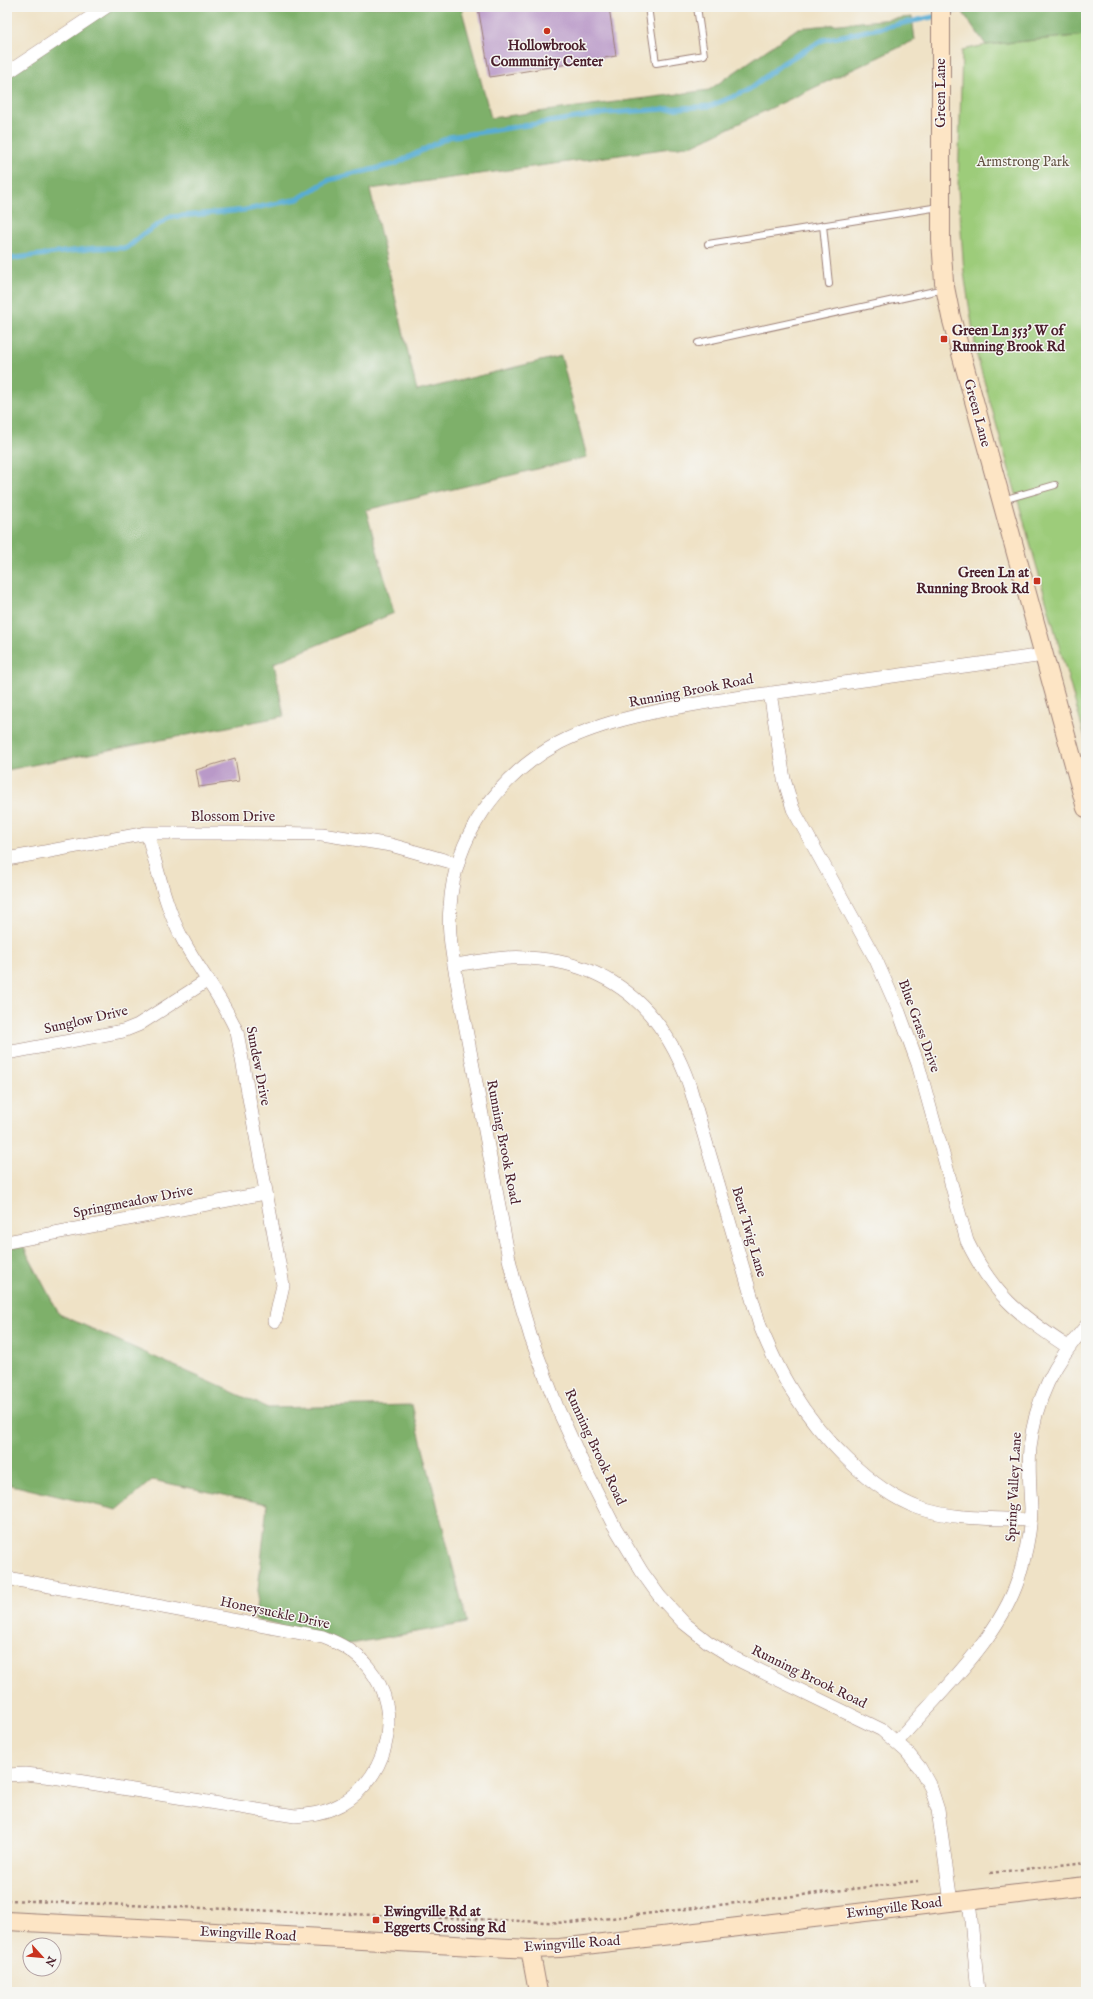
<svg xmlns="http://www.w3.org/2000/svg" width="1093" height="1999" font-family="'IM FELL English',serif">
  <style>
    .green { fill: #9dcc7a; stroke: #747652 }
    .forest { fill: #7eb06a; stroke: #64684a }
    .lines { fill: none; stroke-linecap: round; stroke-linejoin: round }
    .stream { stroke: #58add4; stroke-width: 5 }
    .building { fill: #b999c8 }
    .lane-casing { stroke: #9c8078; stroke-width: 8 }
    .street-casing { stroke: #9c8078; stroke-width: 14 }
    .secondary-casing { stroke: #9c8078; stroke-width: 20 }
    .path { stroke: #9c8078; stroke-width: 2.5; stroke-dasharray: 3 3; stroke-linecap: butt }
    .lane { stroke: #fff; stroke-width: 6 }
    .street { stroke: #fff; stroke-width: 13 }
    .secondary { stroke: #fde5c5; stroke-width: 18 }
    .poi-dot { fill: #c8321e; stroke: #f6f6f2; stroke-width: 1.5 }
    .labels { text-anchor: middle; dominant-baseline: central; stroke-width: 3; stroke-linejoin: round; paint-order: stroke }
    .poi-label { font-size: 14px; font-weight: bold; fill: #4a1f2b; stroke: #f6f6f2; text-anchor: start }
    .street-label { font-size: 14px; fill: #4a1f2b; stroke: #f6f6f2 }
    .park-label { font-size: 14px; fill: #635343; stroke: #f6f6f2 }
  </style>
  <rect width="100%" height="100%" fill="#f6f6f2"/>
  <filter id="ink" filterUnits="userSpaceOnUse"><feTurbulence type="fractalNoise" baseFrequency=".025" numOctaves="2"/><feDisplacementMap in="SourceGraphic" scale="8" xChannelSelector="R" yChannelSelector="G"/><feConvolveMatrix kernelMatrix="1 2 1 2 8 2 1 2 1" color-interpolation-filters="sRGB"/></filter>
  <filter id="wash" filterUnits="userSpaceOnUse"><feTurbulence type="fractalNoise" baseFrequency=".012" numOctaves="4" result="noise"/><feDisplacementMap in="SourceGraphic" scale="16" xChannelSelector="R" yChannelSelector="G"/><feGaussianBlur stdDeviation="0.9" result="paint"/><feColorMatrix in="noise" values="0 0 0 0 0 0 0 0 0 0 0 0 0 0 0 0 0 1.4 0 .05"/><feComposite in="paint" operator="in"/></filter>
  <g filter="url(#wash)">
    <rect width="100%" height="100%" fill="#efe2c6"/>
    <path class="green" d="M1086 35V741L977 356 964 273 958 188 962 50 986 45Z"/>
    <path class="forest" d="M102 7H461L491 118 709 90 798 28 912 17 915 40 693 145 370 189 417 391 561 356 587 457 366 510 394 613 274 663 284 716 7 770V69Z
      M959 7H1086V35L986 45Z
      M23 1246 59 1314 268 1408 412 1405 467 1623 344 1645 255 1619 267 1504 152 1480 117 1510 7 1484V1248Z"/>
    <g class="lines">
      <path class="stream" d="M945 14 965 7
        M7 259 96 248H127L145 233 170 217 245 210 298 199 329 180 395 164 449 137 608 113 710 106 747 91 783 63 823 40 937 16"/>
    </g>
    <g id="blocks">
      <path class="building" d="M478 7H609L616 56 490 77Z
        M235 758 239 781 199 787 196 770Z"/>
    </g>
  </g>
  <g filter="url(#ink)">
    <use href="#blocks" fill-opacity="0" stroke="#9c8078" stroke-width="1"/>
    <g class="lines">
      <g class="lane-casing">
        <path id="lane" d="M648 7 656 63 704 55 697 7
          M823 225 829 284
          M708 244 939 207
          M698 343 944 289
          M1003 500 1055 485"/>
      </g>
      <g class="street-casing">
        <path id="street" d="M7 73 106 7
          M770 693 784 779 793 809 876 960 899 1012 918 1064 967 1241C993 1295 1019 1315 1068 1347
          M147 833C158 869 165 907 183 940 200 972 223 999 237 1032L283 1285 275 1321
          M7 859 147 833H242L322 834 391 845 458 864
          M454 965C478 962 503 956 527 958 610 962 662 1008 689 1084L760 1326C769 1348 779 1371 792 1391 818 1434 871 1491 919 1508 954 1520 994 1518 1030 1520
          M7 1053 123 1031 138 1025 208 980
          M7 1242 265 1193
          M7 1578 323 1637C341 1644 356 1652 368 1667 407 1713 386 1787 331 1809 319 1814 307 1815 295 1816L53 1777 25 1774 7 1775
          M897 1742C938 1694 998 1640 1018 1580 1025 1557 1031 1532 1031 1508 1030 1488 1028 1468 1030 1448 1035 1399 1054 1363 1086 1326
          M969 1899 978 1992
          M951 1902 938 1810 931 1788 920 1768 906 1751 882 1730 734 1658 708 1642 684 1623 660 1597 642 1572 613 1524 588 1475 557 1407 531 1338 515 1284 509 1259 454 965C451 946 448 927 450 907 454 837 498 776 559 743 604 720 665 709 714 701L1044 655"/>
      </g>
      <g class="secondary-casing">
        <path id="secondary" d="M941 7V240L944 282 951 317 1086 808
          M7 1921 530 1949 560 1948 1086 1886
          M530 1949 538 1992"/>
      </g>
      <path class="path" d="M990 1873 1086 1862
        M7 1900 570 1923 918 1881"/>
      <use href="#lane" class="lane"/>
      <use href="#street" class="street"/>
      <use href="#secondary" class="secondary"/>
    </g>
  </g>
  <g class="poi-dot">
    <circle cx="547" cy="31" r="4"/>
    <rect x="940" y="335" width="8" height="8" rx="2"/>
    <rect x="1033" y="577" width="8" height="8" rx="2"/>
    <rect x="372" y="1916" width="8" height="8" rx="2"/>
  </g>
  <g class="labels">
    <g class="poi-label">
      <text x="547" y="46" text-anchor="middle">Hollowbrook<tspan x="547" dy="16">Community Center</tspan></text>
      <text x="952" y="331">Green Ln 353' W of<tspan x="952" dy="16">Running Brook Rd</tspan></text>
      <text x="1029" y="573" text-anchor="end">Green Ln at<tspan x="1029" dy="16">Running Brook Rd</tspan></text>
      <text x="384" y="1912">Ewingville Rd at<tspan x="384" dy="16">Eggerts Crossing Rd</tspan></text>
    </g>
    <g class="street-label">
      <text transform="translate(941 93) rotate(-90)">Green Lane</text>
      <text transform="translate(977 413) rotate(75)">Green Lane</text>
      <text transform="translate(691 691) rotate(-11)">Running Brook Road</text>
      <text x="233" y="817">Blossom Drive</text>
      <text transform="translate(86 1020) rotate(-13)">Sunglow Drive</text>
      <text transform="translate(919 1026) rotate(70)">Blue Grass Drive</text>
      <text transform="translate(258 1066) rotate(79)">Sundew Drive</text>
      <text transform="translate(503 1142) rotate(79)">Running Brook Road</text>
      <text transform="translate(133 1202) rotate(-11)">Springmeadow Drive</text>
      <text transform="translate(749 1232) rotate(74)">Bent Twig Lane</text>
      <text transform="translate(595 1447) rotate(65)">Running Brook Road</text>
      <text transform="translate(1014 1487) rotate(-87)">Spring Valley Lane</text>
      <text transform="translate(275 1613) rotate(12)">Honeysuckle Drive</text>
      <text transform="translate(809 1677) rotate(26)">Running Brook Road</text>
      <text transform="translate(894 1908) rotate(-7)">Ewingville Road</text>
      <text transform="translate(248 1934) rotate(3)">Ewingville Road</text>
      <text transform="translate(572 1944) rotate(-4)">Ewingville Road</text>
    </g>
    <g class="park-label">
      <text x="1023" y="162">Armstrong Park</text>
    </g>
  </g>
  <rect width="1093" height="1999" fill="none" stroke="#f6f6f2" stroke-width="24"/>
  <g transform="translate(42 1957) rotate(117)"><circle r="19" fill="#f6f6f2" stroke="#b1a0a2"/>
  <path d="M0-3L7 15L0 10L-7 15Z" fill="#c8321e"/>
  <text y="-6" font-size="11" font-weight="bold" text-anchor="middle" fill="#4a1f2b">N</text>
  </g>
</svg>
